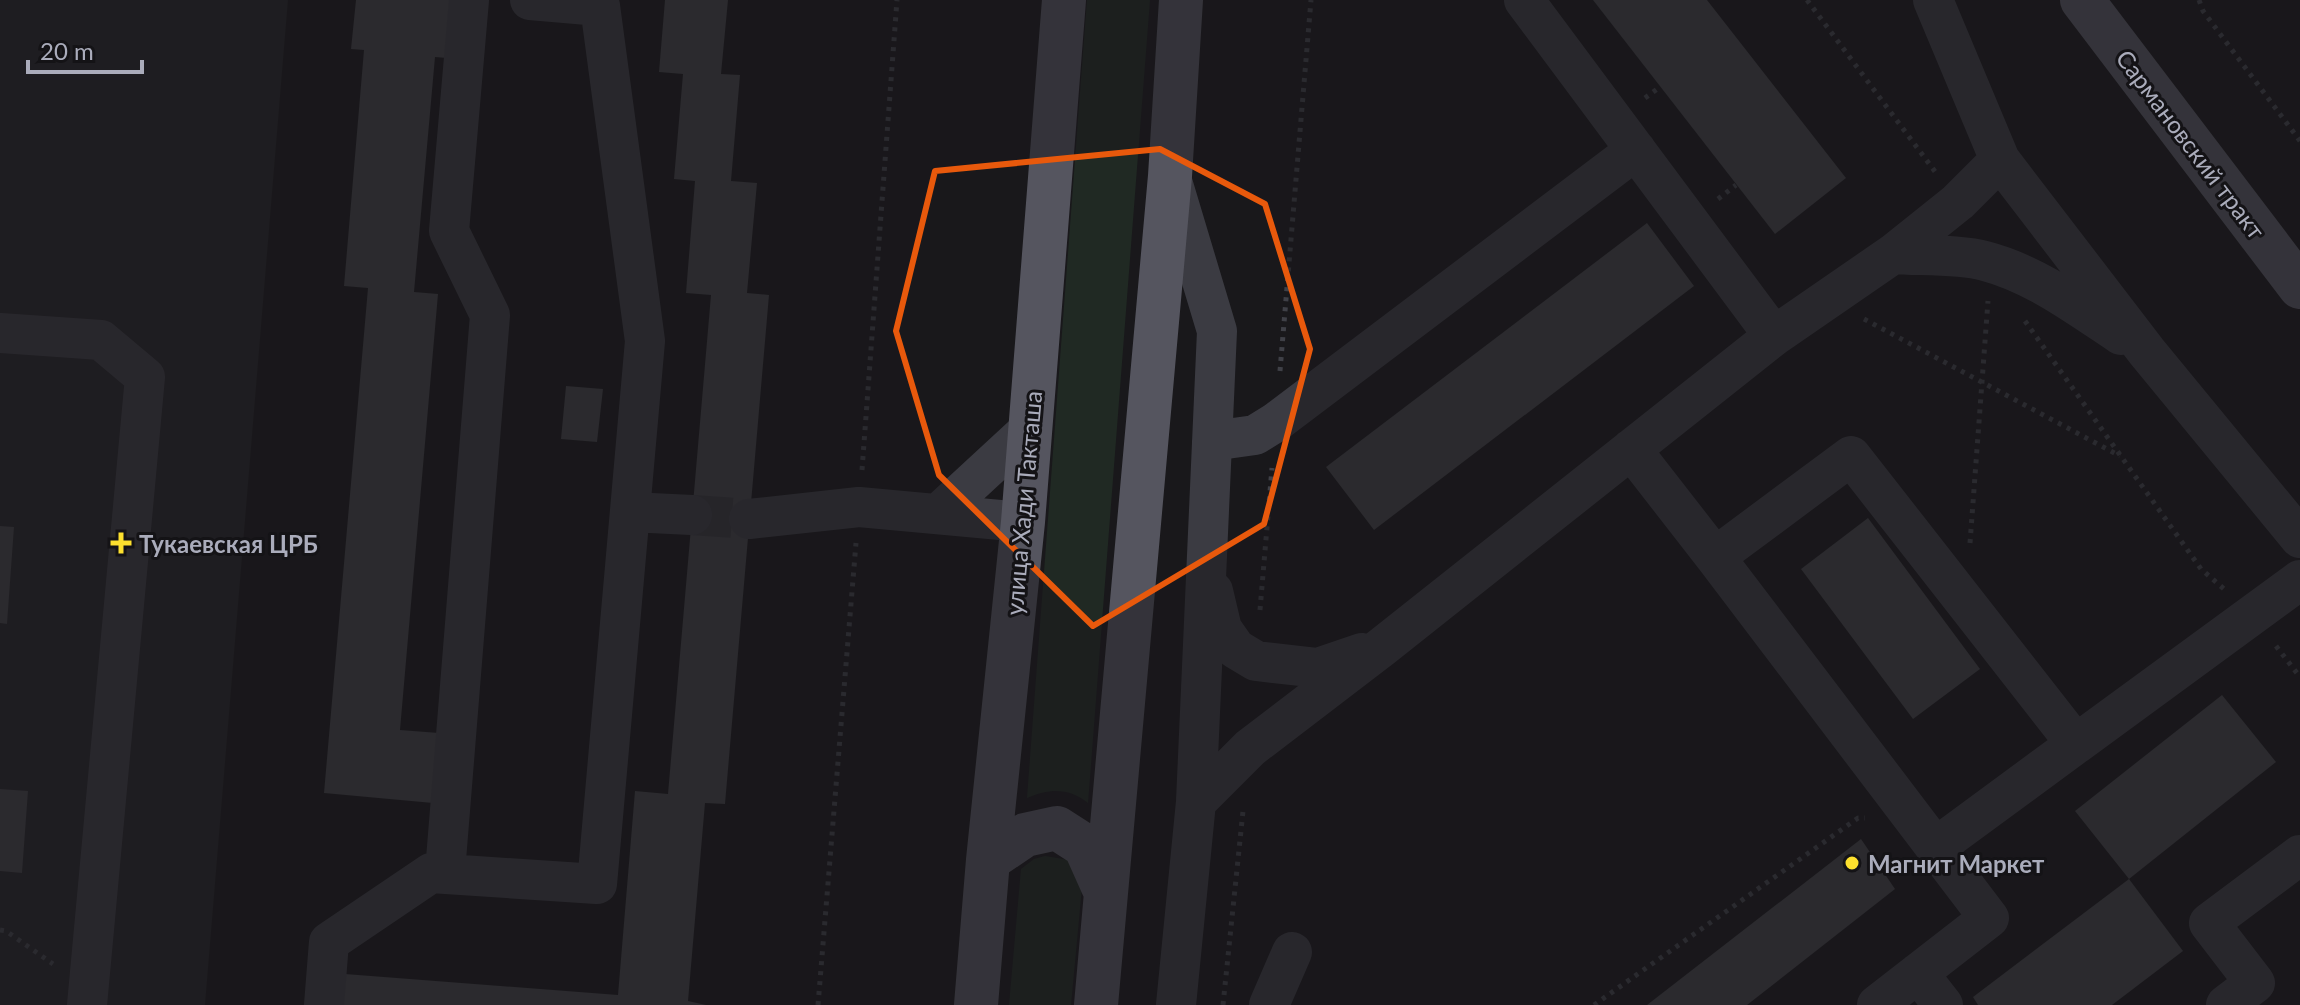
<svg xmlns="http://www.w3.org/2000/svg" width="2300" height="1005" font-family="Lato,sans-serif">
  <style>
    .built { fill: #252428 }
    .green { fill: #202923 }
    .building { fill: #404045 }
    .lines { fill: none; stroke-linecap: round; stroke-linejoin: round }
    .minor-tunnel { stroke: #36363b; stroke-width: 40; stroke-dasharray: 40 20; stroke-linecap: butt }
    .path { stroke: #3f4047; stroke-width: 5; stroke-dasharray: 4 6; stroke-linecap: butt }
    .minor { stroke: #3b3b42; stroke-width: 40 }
    .major { stroke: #55555f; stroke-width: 44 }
    .marked { fill: none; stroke: #e8590c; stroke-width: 6; stroke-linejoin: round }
    .poi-dot { fill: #fde02e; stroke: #141316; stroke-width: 3 }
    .labels { text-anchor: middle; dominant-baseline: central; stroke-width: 6; stroke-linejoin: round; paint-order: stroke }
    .street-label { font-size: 24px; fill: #aaacbb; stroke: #141316 }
    .poi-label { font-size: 24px; font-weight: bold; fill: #aaacbb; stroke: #141316; text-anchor: start }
  </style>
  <rect width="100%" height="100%" fill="#19181b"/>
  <path class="built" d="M0 0H288L205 1005H0Z"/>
  <path class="green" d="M1087 0H1150L1088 803C1068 787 1049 789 1027 798Z
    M1045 856 1069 860 1082 887 1071 1005H1009L1021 869 1034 859Z"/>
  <path class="building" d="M356 0H452L447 58 435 57 414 292 438 294 400 730 439 733 433 803 324 793 368 288 344 286 364 50 351 49Z
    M665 0H728L721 74 740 75 731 181 757 183 747 293 769 295 725 804 705 803 688 1001 706 1005H343L345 974 618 995 635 791 668 794 711 295 686 293 695 181 674 179 683 74 659 72Z
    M1593 0H1707L1846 178 1775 234Z
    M1647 223 1694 286 1374 530 1326 467Z
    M566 386 603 389 597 442 561 439Z
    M1868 518 1980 669 1913 719 1801 569Z
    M0 526 14 527 7 624 0 623Z
    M2222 695 2276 762 2129 879 2075 811Z
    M0 789 28 791 22 873 0 871Z
    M1861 839 1895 889 1747 1005H1647Z
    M2129 879 2183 951 2112 1005H1978L1973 997Z"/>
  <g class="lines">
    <path class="minor-tunnel" d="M692 515 749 519"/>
    <path class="path" d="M1807 0 1936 173
      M2199 0 2203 11 2300 141
      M1645 98 1660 87
      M1718 199 1736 185
      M1864 319 2120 456
      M2025 321 2201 569 2224 589
      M1280 371 1311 0
      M862 470 897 0
      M1970 543 1988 301
      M1260 610 1272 468
      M2276 646 2300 677
      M0 930 6 931 53 964
      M818 1005 856 543
      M1223 1005 1243 811
      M1594 1005 1858 818H1865"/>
    <path class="minor" d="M1524 0 1774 336
      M1933 0 2000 160 2147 352 2300 538
      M1172 181 1217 331 1196 802 1176 1005
      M1893 254C1920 256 1960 254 1985 261 2035 274 2079 307 2121 335
      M0 333 101 340 145 377 87 1005
      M1212 441 1255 435 1276 422 1636 150
      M1631 449 1715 557
      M630 512 692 515
      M938 514 1030 429
      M749 519 859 507 1023 522
      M1213 591 1222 629 1236 649 1256 661 1318 668 1362 653
      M1196 802 1250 748 1382 647 1774 336 1893 254 1958 202 2000 160
      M1936 847 2076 744
      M445 872 490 315 449 231 469 0
      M1918 973 1943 1005
      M324 1005 329 942 431 873 597 884 645 341 600 6 530 0
      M1269 1005 1292 952
      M1877 1005 1989 918 1715 557 1851 456 2076 744 2300 580
      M2226 1005 2255 983 2209 923 2300 855"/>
    <path class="major" d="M2082 0 2300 287
      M988 860 1025 835 1057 828 1085 846 1106 893
      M976 1005 988 860 1023 522 1064 0
      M1096 1005 1170 176 1181 0"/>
  </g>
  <path d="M0 0H2300V1005H0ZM1160 149 1265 204 1310 349 1264 524 1093 626 939 475 896 331 935 171Z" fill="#19181b" fill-opacity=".55" fill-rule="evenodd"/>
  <path class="marked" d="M1160 149 1265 204 1310 349 1264 524 1093 626 939 475 896 331 935 171Z"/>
  <g class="poi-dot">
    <path d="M117 531h8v8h8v8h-8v8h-8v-8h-8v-8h8z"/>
    <circle cx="1852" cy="863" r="8"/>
  </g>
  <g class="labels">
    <g class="street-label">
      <text transform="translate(2191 144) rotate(53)">Сармановский тракт</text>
      <text transform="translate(1023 503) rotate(-85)">улица Хади Такташа</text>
    </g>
    <g class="poi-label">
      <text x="139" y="543">Тукаевская ЦРБ</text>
      <text x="1868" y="863">Магнит Маркет</text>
    </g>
  </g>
  <path d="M28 60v12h114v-12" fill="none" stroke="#aaacbb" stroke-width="4"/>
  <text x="40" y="60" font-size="24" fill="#aaacbb" stroke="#141316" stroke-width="6" paint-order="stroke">20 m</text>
</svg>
